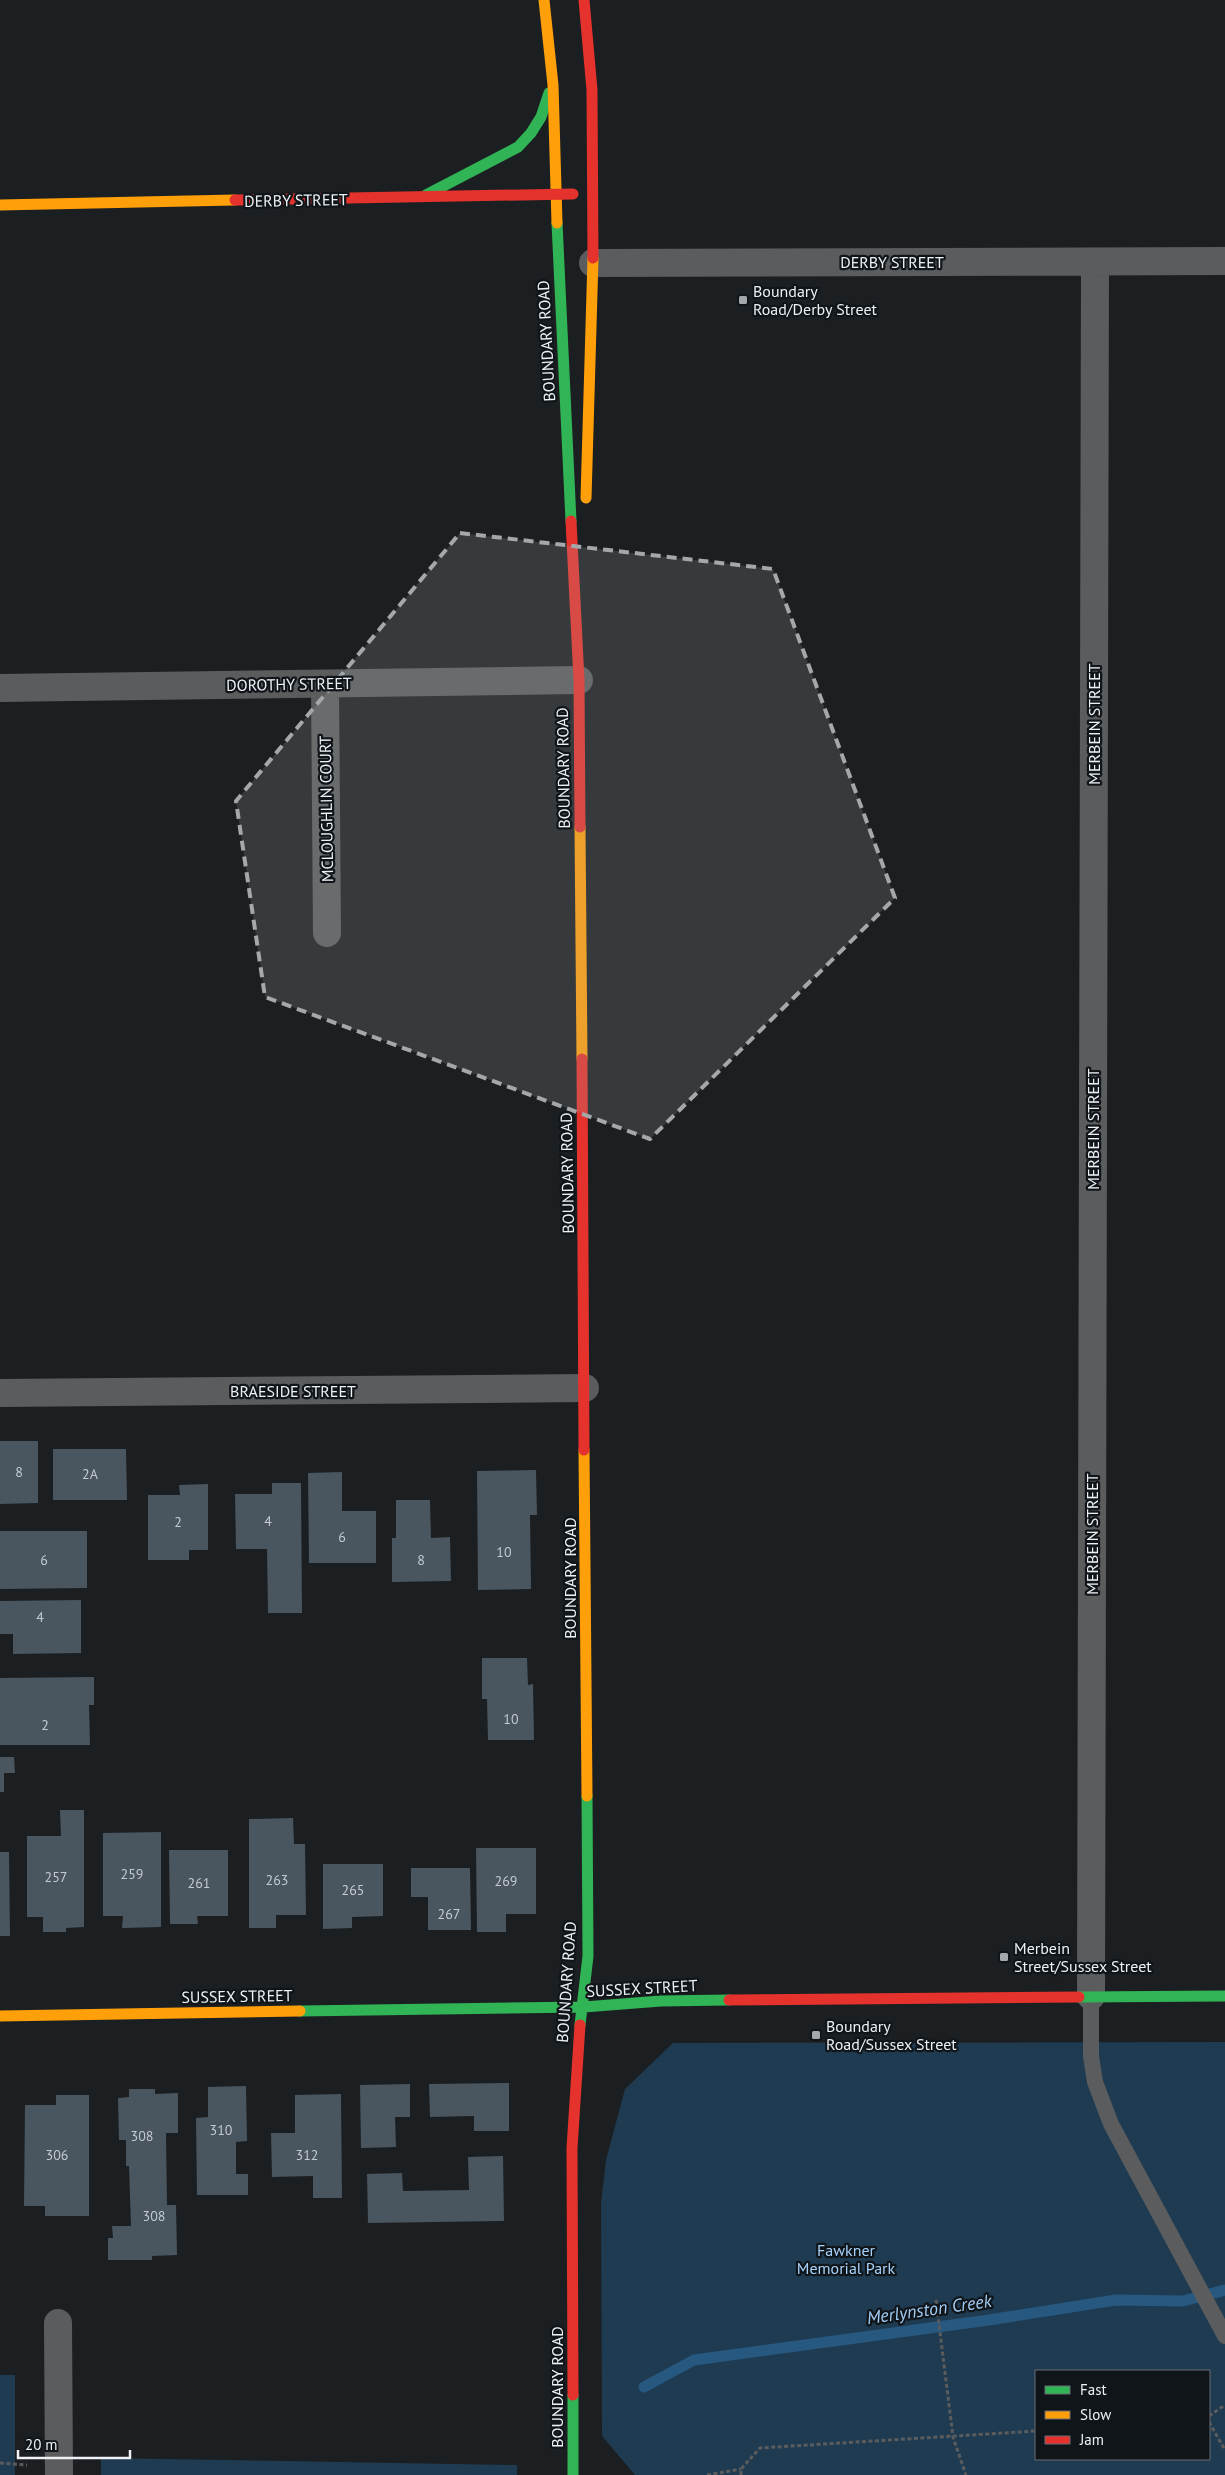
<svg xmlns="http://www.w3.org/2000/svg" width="1225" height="2475" font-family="'PT Sans',sans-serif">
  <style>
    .green { fill: #1f3b51; fill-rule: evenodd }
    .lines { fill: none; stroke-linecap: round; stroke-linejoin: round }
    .stream { stroke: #275880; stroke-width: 11 }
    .building { fill: #49555f }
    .path { stroke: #5b5c5d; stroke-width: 3; stroke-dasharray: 4 2.5; stroke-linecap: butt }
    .lane { stroke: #5b5c5d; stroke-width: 16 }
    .street { stroke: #5b5c5d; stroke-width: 28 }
    .fast { stroke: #30b455; stroke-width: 11 }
    .slow { stroke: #ff9f0a; stroke-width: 11 }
    .jam { stroke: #e5322d; stroke-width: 11 }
    .marked { fill: #a4a8ab; fill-opacity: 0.2; stroke: #a4a8ab; stroke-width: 4; stroke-dasharray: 10 6; stroke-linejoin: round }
    .poi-dot { fill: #a4a8ab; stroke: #10151a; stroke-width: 2 }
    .labels { text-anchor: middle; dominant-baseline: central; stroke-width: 4.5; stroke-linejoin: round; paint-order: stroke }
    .number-label { font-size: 14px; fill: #c4cad0 }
    .street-label { font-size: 16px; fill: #edf1f5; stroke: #10151a }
    .poi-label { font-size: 16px; fill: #edf1f5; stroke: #10151a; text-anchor: start }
    .park-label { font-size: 16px; fill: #a7d3fb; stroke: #10151a }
    .water-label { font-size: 18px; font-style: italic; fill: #a1cdf5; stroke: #10151a }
  </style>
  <rect width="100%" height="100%" fill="#1c1f21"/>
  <path class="green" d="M1225 2042V2475H635L602 2436 601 2203 606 2160 625 2089 673 2043ZM1036 2371H1209V2459H1036Z
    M0 2375H15V2475H0Z
    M101 2458 517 2465V2475H101Z"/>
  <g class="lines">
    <path class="stream" d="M644 2387 694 2360 989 2320 1116 2300 1183 2301 1225 2290"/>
  </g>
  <path class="building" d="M0 1441H38V1503L0 1504Z
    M53 1449H126L127 1500H53Z
    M536 1470 537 1515H530L531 1589 478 1590 477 1471Z
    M342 1472V1511H376V1563H309L308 1473Z
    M272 1483H301L302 1613H268L267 1549H236L235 1494H272Z
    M208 1484V1550H189V1560H148V1495H180L179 1485Z
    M396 1500H430L431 1538 450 1537 451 1581 392 1582V1538H396Z
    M0 1531H87V1588L0 1589Z
    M81 1600V1653L13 1654V1634H0V1601Z
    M482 1658H527L528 1685 533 1684 534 1740H488L487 1699H482Z
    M94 1677V1705H89L90 1745H0V1678Z
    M0 1757H14L15 1773H4V1792H0Z
    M60 1810H84V1927L66 1928V1932H43V1917H27V1836H61Z
    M293 1818 294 1844H305L306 1915H276V1928H249V1819Z
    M161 1832V1927L122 1928 123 1916H103V1833Z
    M476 1848H536V1914H506V1932H477Z
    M169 1850H228V1916H197L198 1924H170Z
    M0 1852H9L10 1936H0Z
    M323 1864H383V1916L352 1917V1928L323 1929Z
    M411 1868H470L471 1930H428V1897H411Z
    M509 2083V2131H474V2116L430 2117 429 2084Z
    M410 2084V2117H395L396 2147 361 2148 360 2085Z
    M246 2086 247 2141 236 2142V2174H248V2195H197L196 2118 208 2117V2087Z
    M129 2089H155V2094L178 2093V2133H166L167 2205H176L177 2255 152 2256V2260H108V2238H113L112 2226H131L129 2166H126V2140H119L118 2098 129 2097Z
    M341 2094 342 2198H313V2176L272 2177 271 2133H295V2095Z
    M56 2095H89V2216H45V2206H24L25 2105H56Z
    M503 2156 504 2221 368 2223 367 2174 402 2173 403 2191 469 2190 468 2157Z"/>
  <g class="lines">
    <path class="path" d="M936 2300 953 2437 966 2475
      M1209 2416 1225 2405
      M1209 2422 1225 2450
      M0 2463 27 2465
      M707 2475 741 2469
      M741 2475V2469L760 2448 1036 2431"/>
    <path class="lane" d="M1091 1996V2056L1095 2082 1111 2124 1225 2336"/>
    <path class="street" d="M593 263 1225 261
      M325 684 327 933
      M0 688 579 680
      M0 1393 585 1388
      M1091 1996 1095 262
      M58 2323 59 2475"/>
    <path class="fast" d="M426 195 518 147 531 133 541 117 549 93
      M557 223 571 521
      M1079 1997 1225 1996
      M300 2011 584 2007 661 2001 729 2000
      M580 2025 588 1956 587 1796
      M573 2395V2475"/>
    <path class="slow" d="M544 0 553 85 557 223
      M0 205 235 200
      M586 498 593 258
      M580 827 582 1059
      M584 1450 587 1796
      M0 2016 300 2011"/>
    <path class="jam" d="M584 0 592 90 593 258
      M235 200 573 194
      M571 521 579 680 580 827
      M582 1059 584 1450
      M729 2000 1079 1997
      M573 2395 572 2148 580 2025"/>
  </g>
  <path class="marked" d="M460 533 773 569 895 898 650 1139 265 997 236 801Z"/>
  <g class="poi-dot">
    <rect x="738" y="295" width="10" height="10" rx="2.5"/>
    <rect x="999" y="1952" width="10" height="10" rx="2.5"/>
    <rect x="811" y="2030" width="10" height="10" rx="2.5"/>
  </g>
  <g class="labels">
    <g class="number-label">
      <text x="19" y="1472">8</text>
      <text x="90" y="1474">2A</text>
      <text x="268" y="1521">4</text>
      <text x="178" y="1522">2</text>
      <text x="342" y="1537">6</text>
      <text x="504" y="1552">10</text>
      <text x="44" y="1560">6</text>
      <text x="421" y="1560">8</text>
      <text x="40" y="1617">4</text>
      <text x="511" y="1719">10</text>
      <text x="45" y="1725">2</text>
      <text x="132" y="1874">259</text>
      <text x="56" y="1877">257</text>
      <text x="277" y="1880">263</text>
      <text x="506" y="1881">269</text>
      <text x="199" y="1883">261</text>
      <text x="353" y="1890">265</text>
      <text x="449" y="1914">267</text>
      <text x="221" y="2130">310</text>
      <text x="142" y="2136">308</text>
      <text x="57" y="2155">306</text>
      <text x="307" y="2155">312</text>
      <text x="154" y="2216">308</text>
    </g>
    <g class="street-label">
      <text transform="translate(296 200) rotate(-1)">DERBY STREET</text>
      <text x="892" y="262">DERBY STREET</text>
      <text transform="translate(546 341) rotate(-93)">BOUNDARY ROAD</text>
      <text transform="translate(289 684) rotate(-1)">DOROTHY STREET</text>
      <text transform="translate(1094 724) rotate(-90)">MERBEIN STREET</text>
      <text transform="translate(563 768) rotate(-91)">BOUNDARY ROAD</text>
      <text transform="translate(326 809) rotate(-91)">MCLOUGHLIN COURT</text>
      <text transform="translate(1093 1129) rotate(-90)">MERBEIN STREET</text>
      <text transform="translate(567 1173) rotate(-91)">BOUNDARY ROAD</text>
      <text x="293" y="1391">BRAESIDE STREET</text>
      <text transform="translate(1092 1534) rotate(-90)">MERBEIN STREET</text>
      <text transform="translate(570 1578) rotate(-90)">BOUNDARY ROAD</text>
      <text transform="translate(566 1982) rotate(-86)">BOUNDARY ROAD</text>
      <text transform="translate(642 1988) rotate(-3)">SUSSEX STREET</text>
      <text transform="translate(237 1996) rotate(-1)">SUSSEX STREET</text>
      <text transform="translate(557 2387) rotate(-90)">BOUNDARY ROAD</text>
    </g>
    <g class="poi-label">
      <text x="753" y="291">Boundary<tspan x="753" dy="18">Road/Derby Street</tspan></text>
      <text x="1014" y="1948">Merbein<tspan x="1014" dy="18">Street/Sussex Street</tspan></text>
      <text x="826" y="2026">Boundary<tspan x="826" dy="18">Road/Sussex Street</tspan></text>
    </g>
    <g class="park-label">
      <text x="846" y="2250">Fawkner<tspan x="846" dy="18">Memorial Park</tspan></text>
    </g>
    <g class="water-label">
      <text transform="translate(929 2309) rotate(-8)">Merlynston Creek</text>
    </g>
  </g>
  <rect x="1035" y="2370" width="175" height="90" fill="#10151a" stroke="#686d72"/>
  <rect x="1045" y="2386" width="25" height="8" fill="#30b455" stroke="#686d72"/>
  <text x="1080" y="2395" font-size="15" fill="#edf1f5">Fast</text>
  <rect x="1045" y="2411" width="25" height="8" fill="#ff9f0a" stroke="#686d72"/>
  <text x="1080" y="2420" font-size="15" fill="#edf1f5">Slow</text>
  <rect x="1045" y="2436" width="25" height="8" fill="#e5322d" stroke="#686d72"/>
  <text x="1080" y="2445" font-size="15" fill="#edf1f5">Jam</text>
  <path d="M18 2450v8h112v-8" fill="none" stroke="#edf1f5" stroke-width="2.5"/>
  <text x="25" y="2450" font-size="15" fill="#edf1f5" stroke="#10151a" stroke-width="4" paint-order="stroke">20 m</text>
</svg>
